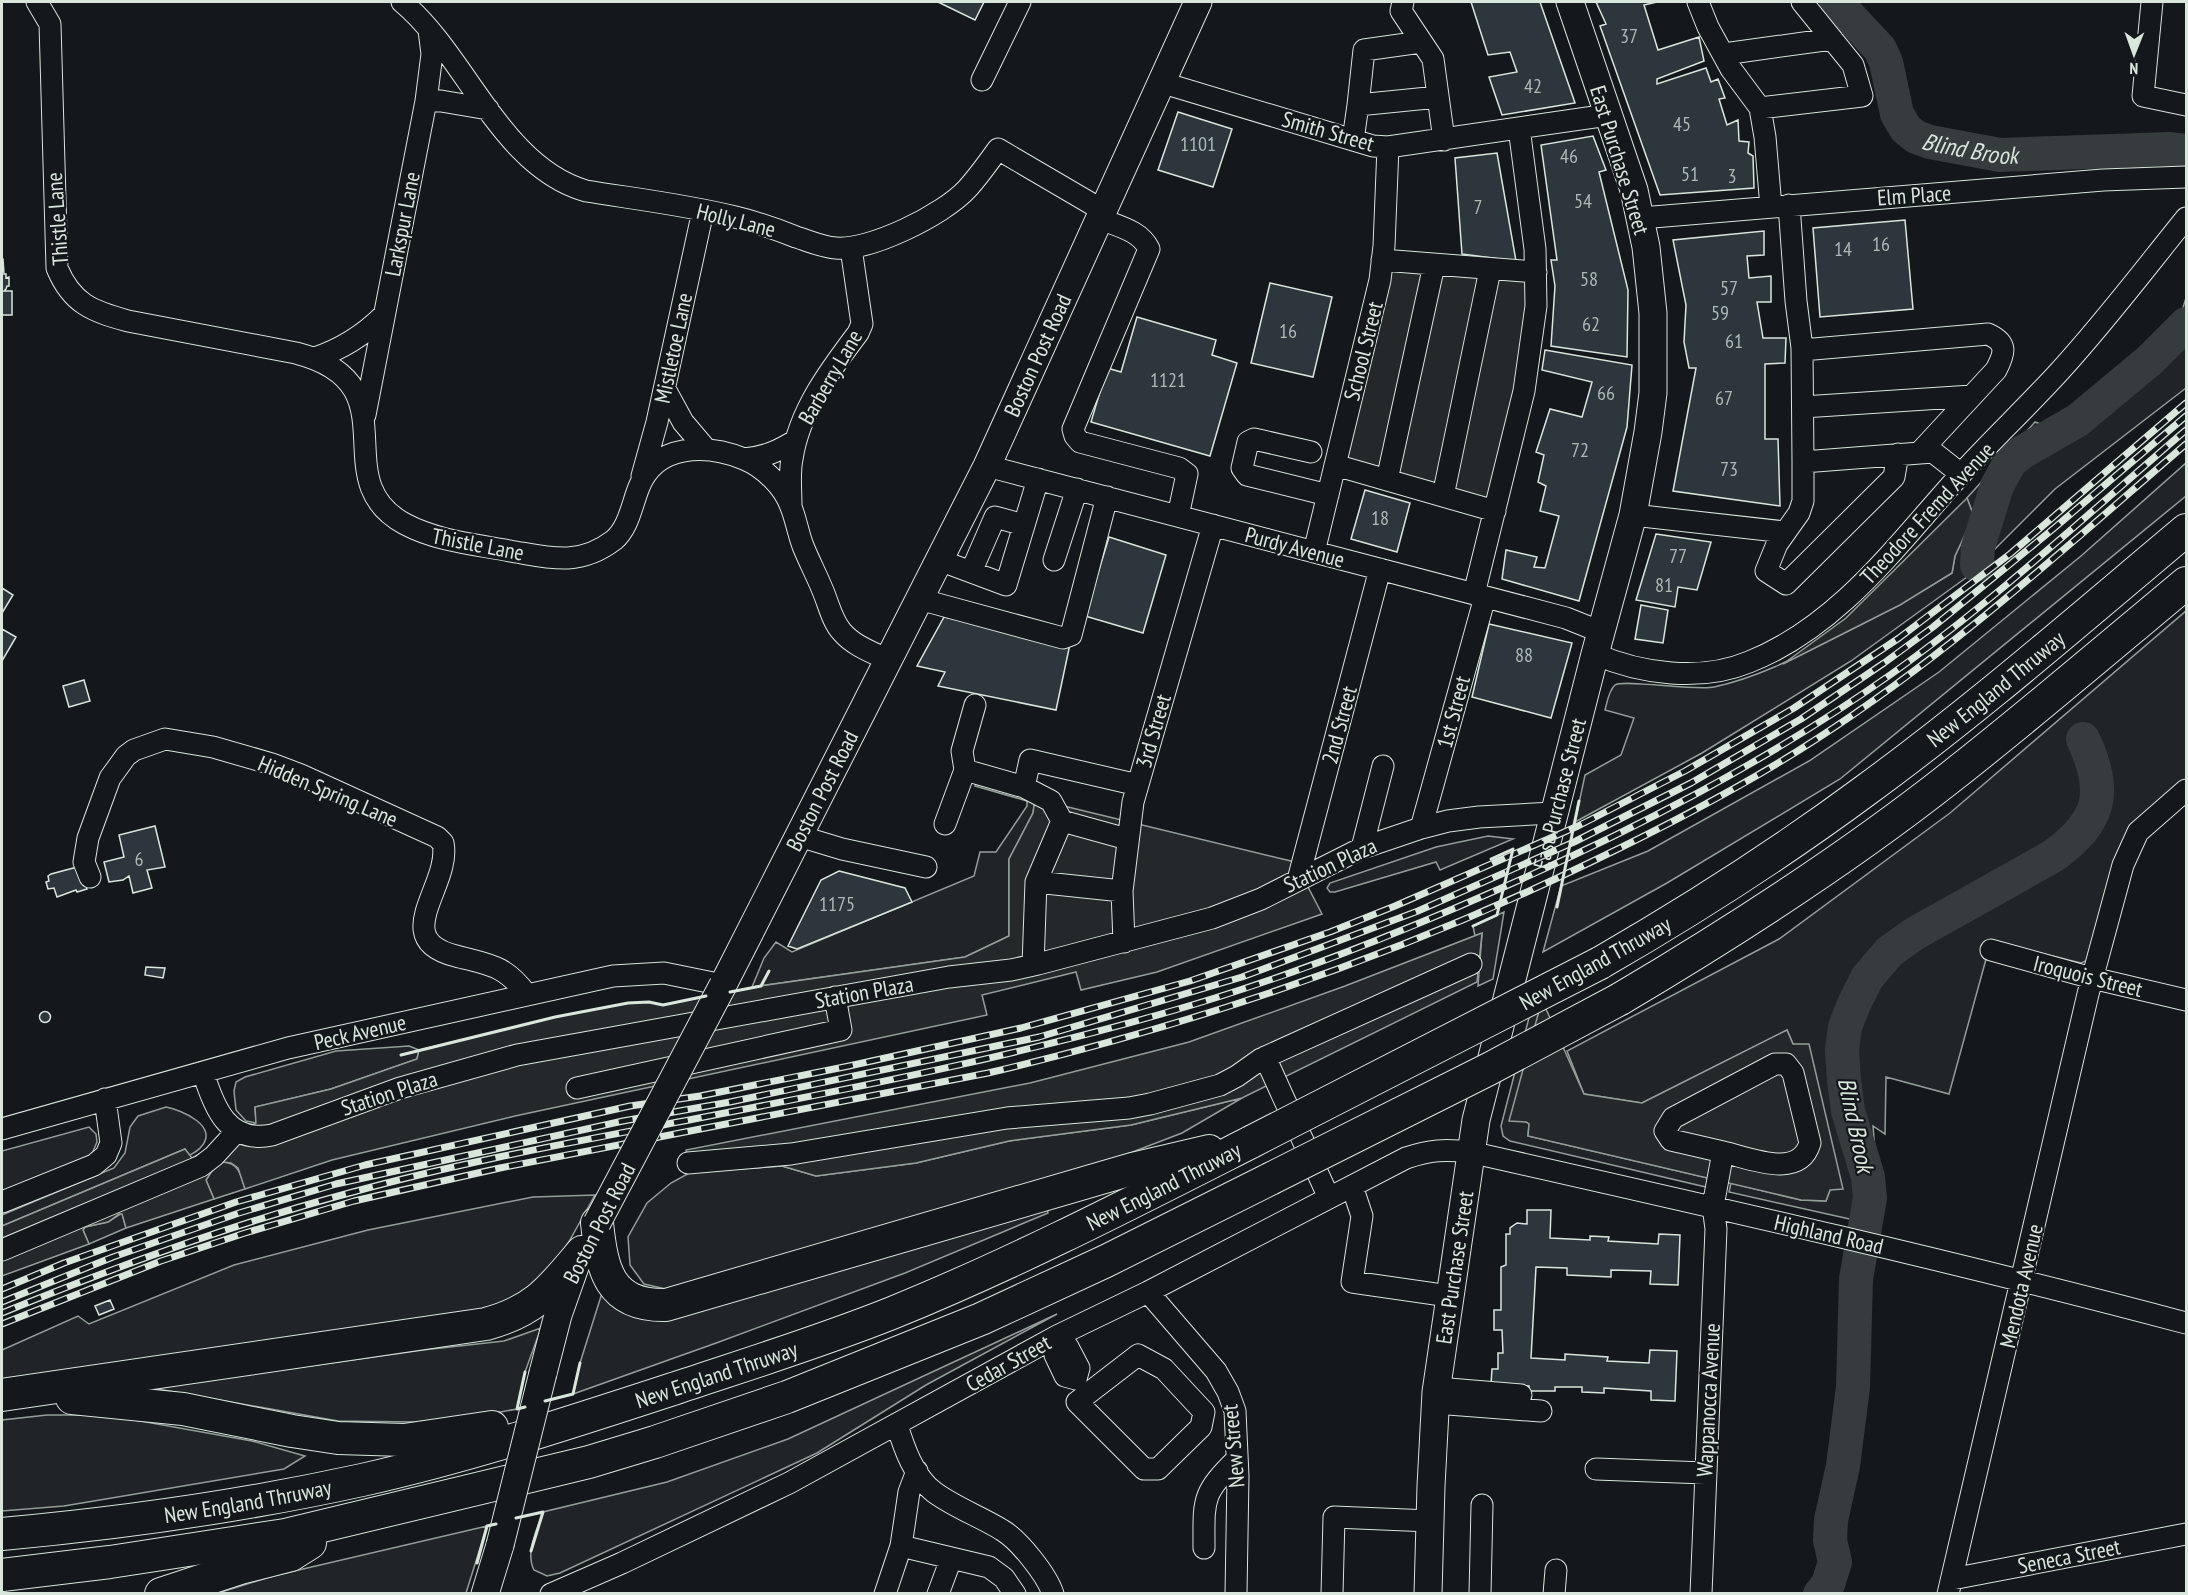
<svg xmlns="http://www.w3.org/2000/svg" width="2188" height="1595" font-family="'PT Sans Narrow',sans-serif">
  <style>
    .green { fill: #202428; stroke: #939e99; stroke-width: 1.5 }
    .parking { fill: #24282b; stroke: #939e99; stroke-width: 1.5 }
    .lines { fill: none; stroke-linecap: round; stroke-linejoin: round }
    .river { stroke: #363b3e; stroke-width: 34 }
    .building { fill: #2c363c; stroke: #d8e6dc; stroke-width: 1.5 }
    .minor-casing { stroke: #d8e6dc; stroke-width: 23 }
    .major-casing { stroke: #d8e6dc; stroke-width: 29 }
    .highway-casing { stroke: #d8e6dc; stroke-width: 34 }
    .minor { stroke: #14181c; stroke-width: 21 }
    .major { stroke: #14181c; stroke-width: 27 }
    .highway { stroke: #14181c; stroke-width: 32 }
    .rail-casing { stroke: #d8e6dc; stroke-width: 7 }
    .rail { stroke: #14181c; stroke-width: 4.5; stroke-dasharray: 14; stroke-linecap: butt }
    .major-bridge-casing { stroke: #d8e6dc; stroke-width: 29; stroke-linecap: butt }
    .highway-bridge-casing { stroke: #d8e6dc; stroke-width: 34; stroke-linecap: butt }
    .major-bridge { stroke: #14181c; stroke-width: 27 }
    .highway-bridge { stroke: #14181c; stroke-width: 32 }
    .wall { stroke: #d8e6dc; stroke-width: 3 }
    .labels { text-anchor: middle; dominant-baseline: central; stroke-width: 4.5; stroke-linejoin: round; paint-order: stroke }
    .number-label { font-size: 20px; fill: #adbab4 }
    .street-label { font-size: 22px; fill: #d8e6dc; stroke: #14181c }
    .water-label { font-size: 24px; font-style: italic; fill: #d8e6dc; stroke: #14181c }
  </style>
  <rect width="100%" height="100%" fill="#14181c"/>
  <path class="green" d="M2186 298V388L2055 489 1967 577 1851 661 1702 753 1575 822 1585 775 1621 755 1634 718 1605 710C1607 702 1609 690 1615 685 1623 679 1695 691 1714 687 1756 678 1795 658 1832 639 1873 619 1913 597 1952 573L1955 556 1969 526 1973 514 1967 498 2035 422 2051 428 2057 427 2157 338 2182 311Z
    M2186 463V496L1840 779 1667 883 1543 952 1561 886 1648 851 1809 761 1939 672 2081 556Z
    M2186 611V781L2152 807 2088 960 2081 963 1991 941 1949 1094 1886 1077 1885 1134 1873 1126 1881 1226 1729 1192 1731 1183 1801 1200 1826 1201 1830 1190 1793 1044 1787 1030 1642 1103 1584 1094 1567 1051 1779 939 1950 813Z
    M976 784 1035 799 1033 813 1009 859V936L965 957 752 987 764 958 776 942 792 952 974 876 980 852H996L1027 806V801L975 786Z
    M1488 836 1513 839 1440 870 1436 862 1335 892H1330L1327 888 1330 883 1436 847Z
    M1504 912 1493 979 1478 986 1482 934 1475 936 1473 926Z
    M1542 1000 1526 1122 1529 1124 1528 1136 1708 1178 1706 1187 1510 1141 1503 1136 1501 1126 1532 1006Z
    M409 1046 419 1050 417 1059 331 1089 255 1107 256 1123 246 1121 236 1110 234 1091 236 1082 245 1077 336 1051Z
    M1242 1098 1182 1133 1104 1163 670 1290 644 1284 630 1265 628 1237 647 1203 671 1183 691 1172 782 1166 816 1176 916 1163 1009 1141 1131 1125Z
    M166 1107C181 1110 220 1126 201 1147 198 1151 193 1153 189 1156L185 1149 2 1226V1215L114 1168 125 1153 130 1127 138 1116Z
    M89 1127 96 1134 97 1142 91 1156 2 1191V1151Z
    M223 1162C239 1163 241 1175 245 1189L214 1199 206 1180 215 1166Z
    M595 1195 542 1290 525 1303 2 1383V1350L78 1316 89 1324 234 1265 368 1230 533 1197Z
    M1047 1208 1048 1213 905 1273 719 1342 573 1394 580 1363 602 1293 621 1303Z
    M122 1213 126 1228 89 1244 83 1230 85 1227 108 1222Z
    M1057 1314 926 1385 817 1453 560 1573 547 1576 534 1570C525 1552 537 1530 543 1512L667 1482 788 1439Z
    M541 1328 525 1372 517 1409 473 1417 416 1422 338 1421 152 1388 423 1350 504 1341Z
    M47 1415H107L252 1441 305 1456 284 1469 64 1506 2 1511V1420Z
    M487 1526 466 1593 215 1594 273 1576Z"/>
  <path class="parking" d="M1382 260 1536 272 1495 511 1335 465Z
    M1967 498 1973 514 1969 526 1955 556 1952 573 1900 605 1783 664 1846 618Z
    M1035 799 1295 862 1322 914 1157 972 1081 990 1076 972 982 995 987 1015 515 1116 332 1160 245 1189 238 1168 231 1163 223 1162 215 1166 206 1180 214 1199 126 1228 122 1214H119L108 1222 85 1227 83 1230 89 1244 2 1276V1226L185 1149 192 1158 256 1123 255 1107 331 1089 417 1059 419 1050 555 1017 628 1003 649 1002 663 1005 761 986 965 957 1009 936V859L1033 813Z
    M1482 933 1477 982 1242 1098 1131 1125 1009 1141 916 1163 816 1176 782 1166 691 1172 686 1150 1030 1083 1189 1042 1345 986Z
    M1542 1000 1584 1094 1642 1103 1787 1030 1793 1044H1809L1843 1189 1830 1190 1826 1201 1801 1200 1528 1136 1529 1124 1526 1122 1509 1121Z"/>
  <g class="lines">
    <g class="river">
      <path id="s1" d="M1836 2 1880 49 1886 62 1897 114 1906 129 1916 137 1930 142 2000 155 2170 149 2186 151"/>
      <path d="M1977 565 1978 547 1997 486 2010 462 2021 453 2078 420 2150 360 2186 324"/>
      <path d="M1820 1594 1828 1584 1835 1562 1830 1540 1831 1520 1843 1466 1853 1387 1856 1279 1870 1198 1868 1177 1848 1111 1844 1080 1842 1050 1845 1027 1854 1004 1867 978 1889 952 1914 934 2053 856C2101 821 2108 793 2083 739"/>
    </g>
  </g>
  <path class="building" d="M938 2H984L975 20Z
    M1471 2H1540L1575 103 1502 115 1489 77 1517 72 1510 52 1488 55Z
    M1596 2H1657L1644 5 1658 50 1699 37 1704 61 1657 79V84L1706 68 1711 82 1718 79 1725 98 1719 99 1727 125 1738 120 1739 141 1749 142 1748 153 1753 156 1754 188 1660 195 1600 26 1606 24Z
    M1178 112 1232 129 1213 187 1158 170Z
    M1593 136 1606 170 1599 172 1628 290 1627 357 1551 346 1555 286 1551 260H1557L1541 145Z
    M1497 153 1516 261 1462 254 1455 158Z
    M1905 220 1913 309 1820 317 1813 228Z
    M1764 231V255L1747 256 1749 278 1771 276V302H1757L1763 338H1786L1785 363 1765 364V439H1778L1780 506 1673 491 1696 368H1689L1684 342 1686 305 1673 240Z
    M2 259H3L4 274H6V278L9 277V286H7L6 289 4 291H12V315H2Z
    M1270 283 1332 297 1313 377 1251 363Z
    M1137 317 1216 340 1212 355 1237 363 1210 456 1091 422 1107 368 1121 372Z
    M1545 350 1632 365 1627 427 1579 601 1502 579 1506 550 1537 557 1534 567 1545 568 1559 516 1540 511 1546 486 1538 482 1544 455 1536 452 1550 409 1582 417 1592 382 1542 370Z
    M1365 490 1410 503 1397 552 1351 539Z
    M1656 534 1711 542 1697 590 1678 587 1675 607 1636 600Z
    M1109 537 1166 555 1143 633 1085 616Z
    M2 588 13 595 2 613Z
    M1641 605 1668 610 1663 643 1635 639Z
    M944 617 1070 644 1056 710 938 686 945 672 917 666Z
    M1489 624 1572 643 1551 718 1472 697Z
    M2 629 16 637 2 661Z
    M84 680 90 701 69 707 63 686Z
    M155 826 165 867 147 870 152 888 133 893 129 876 123 880 109 882 104 862 124 857 119 835Z
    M81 866 87 889 77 892 76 890 57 897 54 888 48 889 46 882 49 881 48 876 51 874Z
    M839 871 905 888 912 902 797 949 788 946 821 880Z
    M146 967 165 968 163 978 145 975Z
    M39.5 1017a5.5 5.5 0 1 1 11 0a5.5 5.5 0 1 1-11 0Z
    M1527 1210H1551L1550 1238 1590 1240V1236L1609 1237 1608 1241 1658 1244 1659 1234 1680 1235 1678 1285 1650 1284 1651 1271 1611 1270V1277L1567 1275V1268L1536 1267 1531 1358 1565 1360V1354L1608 1357 1607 1361 1649 1363 1650 1350 1677 1351 1675 1401 1651 1400V1391L1604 1388V1393L1582 1392V1387H1555V1391H1529V1386L1491 1384 1492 1369H1498V1353H1503L1502 1330H1494V1310H1501V1267L1506 1265V1234H1510V1228L1517 1223 1527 1224Z
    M110 1300 114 1309 99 1315 95 1306Z"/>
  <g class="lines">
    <g class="minor-casing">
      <path id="minor" d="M37 2 50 24 57 268C72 304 92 311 128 321L296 353C416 384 322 480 405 524 437 541 474 544 510 551 529 554 549 559 568 558 584 557 601 550 614 540 629 527 632 504 639 487 656 443 707 444 744 459 764 467 784 487 791 507 796 519 798 533 803 546 809 561 817 576 823 591 829 605 832 621 842 632 854 646 872 652 888 660
        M402 2C466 55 501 167 586 191 636 199 687 205 735 217 756 222 776 229 796 237 809 241 822 247 836 248 870 251 943 215 967 189 978 177 988 163 998 149L1102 210
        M1403 2 1401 11 1433 59 1444 140
        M1698 2 1708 27 1731 69 1760 108 1765 137 1771 207
        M2152 2 2143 96 2186 105
        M1724 54 1832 39
        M982 80 1020 2
        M1160 82 1373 146 1388 147 1608 115
        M426 101H441L488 109
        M1358 105 1364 50 1421 42
        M1760 108 1862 96 1853 65 1802 2
        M1353 140 1358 105 1438 97
        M1789 205 1796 301 1802 348 1803 462 1933 452 1961 474
        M1098 218C1117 226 1140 230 1149 249L1073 429 1075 436 1080 442 1179 468 1187 474 1178 516
        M1641 218 2103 180 2186 177
        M1382 260 1536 272
        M1802 350 1988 334C2008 343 2005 353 1996 370L1920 452
        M315 358C342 349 364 335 384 315
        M665 389 683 422 705 448
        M1803 407 1972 396
        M365 415 426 101 432 54 429 30
        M1311 452 1254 439 1248 442 1242 468 1247 475 1328 495
        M744 459C765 457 779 451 796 440
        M1803 462V501L1799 513 1777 544 1766 571 1786 584 1894 477 1898 454
        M1335 465 1495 511
        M987 466 1566 618 1601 632
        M642 476 657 422 703 211
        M1387 480 1434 265
        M1443 496 1490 270
        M791 505C791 490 789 474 792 459 799 411 830 370 858 333L862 324 851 248
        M1633 515 1785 532
        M1314 552 1380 280 1384 246 1388 147
        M939 560 1006 585 1038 479
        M1054 560 1077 489
        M971 572 995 517 1024 525
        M1474 594 1524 391 1536 306 1535 249 1519 128
        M919 599 1063 638 1071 635 1107 497
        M1595 654C1641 674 1701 682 1749 662 1840 626 1898 543 1961 474 1993 439 2027 407 2059 372 2104 323 2144 270 2186 218
        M965 770 962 751 975 705
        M1062 821 1051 801 1024 787 1030 760 1138 785
        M945 824 965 770 1024 787
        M1421 828 1485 597
        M799 836 842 849 926 867
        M1362 848 1383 766
        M90 877 84 862 88 838 110 778 126 756 134 750 165 739 213 747 272 764 301 775 437 837 443 843C452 885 387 939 456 956 490 965 505 965 527 995
        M1298 880 1380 569
        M1036 882 1122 891
        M1124 942 1122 891 1133 802 1213 525
        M1991 950 2092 978 2186 1000
        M1033 965 1036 882 1062 821 1127 839
        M1265 1057 1329 1198
        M203 1072C214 1108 228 1144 272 1135L400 1088 517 1055 949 977 1011 970 1038 964 1212 918 1261 899 1362 848 1421 828 1448 821 1479 817 1553 813
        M577 1088 841 1030 835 997
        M2 1129 288 1048 613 976 664 973 723 985
        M688 1163 791 1154 1007 1118 1129 1108 1150 1104 1220 1085 1237 1076 1261 1059 1471 964
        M1352 1186 1362 1216 1352 1282 1449 1296
        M2 1202 94 1165 106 1155 111 1143 105 1099
        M2 1250 201 1166 214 1156 236 1132
        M1148 1292 1216 1371 1228 1392 1235 1411 1238 1476 1236 1594
        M1059 1346 1068 1347 1079 1368 1076 1379 1065 1376 1055 1355Z
        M1138 1355 1164 1369 1204 1412 1201 1427 1158 1469H1144L1077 1402Z
        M1437 1388 1521 1395
        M1435 1403 1541 1411
        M897 1425C904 1448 914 1477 934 1492 954 1507 981 1517 1002 1530 1019 1540 1047 1575 1053 1594
        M1596 1469 1705 1473
        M901 1546 989 1567 1004 1578 1015 1594
        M1204 1548C1204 1500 1201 1494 1237 1459
        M1952 1579 2186 1534
        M551 1594 622 1563 789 1483 1057 1336 1148 1292 1406 1158C1430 1150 1445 1149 1470 1152 1709 1206 1949 1260 2186 1323
        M885 1594 901 1546 909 1492 917 1471
        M938 1594 951 1559
        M1332 1594 1334 1517 1430 1521
        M1480 1594 1482 1505
        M1554 1594 1556 1570
        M1701 1594 1716 1229 1713 1206 1723 1152C1750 1158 1799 1180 1810 1143L1793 1073 1786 1064H1775L1673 1118 1665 1131 1671 1140 1723 1152
        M1948 1594 2088 994 2123 865 2138 832 2186 790"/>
    </g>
    <g class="major-casing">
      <g id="major">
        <path id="s2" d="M723 985 987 466 1198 2"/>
        <path d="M543 1373 558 1315 576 1264"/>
        <path d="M485 1594 500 1545"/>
        <path id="s3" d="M1428 1594 1431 1486 1436 1392 1476 1120 1595 654 1633 515 1648 432 1653 393V313L1646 247 1634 190 1570 2"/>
      </g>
    </g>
    <g class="highway-casing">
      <g id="highway">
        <path id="s4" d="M1600 963C1692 910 1781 853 1866 790 1977 709 2081 618 2186 530"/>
        <path d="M1620 999C1735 931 1847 859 1952 776 2031 714 2108 648 2186 583"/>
        <path d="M597 1223C602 1270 609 1306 666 1305L1132 1169 1209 1151"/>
        <path d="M2 1395 486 1324C535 1311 551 1289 582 1252"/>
        <path d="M72 1398 183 1409 292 1431 338 1438 404 1440 492 1427"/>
        <path id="s5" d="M2 1534C123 1523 243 1506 362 1480 469 1456 575 1421 679 1387 751 1363 822 1341 892 1313 1015 1263 1133 1202 1251 1142"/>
        <path d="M2 1575 110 1562 285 1535 589 1462 655 1442 787 1397 981 1319 1106 1261 1270 1179"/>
        <path d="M161 1594 240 1568 291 1555 310 1543"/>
      </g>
    </g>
    <use href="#minor" class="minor"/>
    <use href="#major" class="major"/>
    <use href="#highway" class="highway"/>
    <g class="rail-casing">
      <path id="rail" d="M2 1289 64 1263 236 1202 365 1165 630 1106 700 1096 849 1066 1021 1028 1190 981 1330 932 1395 906 1578 826 1685 771 1794 708 1899 638 2010 554 2186 403
        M2 1302 113 1257 239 1213 336 1184 623 1121 730 1102 1039 1037 1242 977 1418 911 1574 842 1691 783 1801 719 1884 663 1933 627 2053 529 2186 416
        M2 1313C117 1266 233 1224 353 1192 465 1161 580 1141 694 1119 855 1088 1017 1056 1175 1010 1283 979 1387 938 1490 893 1630 832 1765 763 1890 675 1994 601 2089 513 2186 430
        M2 1324 161 1261 245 1233 354 1201 500 1168 988 1073C1196 1024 1399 955 1591 862 1668 825 1744 786 1815 740 1949 654 2066 547 2186 444"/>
    </g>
    <use href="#rail" class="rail"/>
    <g class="major-bridge-casing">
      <path id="major-bridge" d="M597 1223 723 985
        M500 1545 543 1373"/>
    </g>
    <g class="highway-bridge-casing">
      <path id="highway-bridge" d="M1251 1142 1600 963
        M1270 1179 1489 1069 1620 999"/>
    </g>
    <use href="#major-bridge" class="major-bridge"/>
    <use href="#highway-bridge" class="highway-bridge"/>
    <path class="wall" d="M1557 907 1579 801
      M1473 926 1497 915 1513 849 1491 859
      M730 992 761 986 769 971
      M401 1055 555 1017 628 1003 649 1002 663 1005 706 996
      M545 1401 573 1394 580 1363
      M525 1407 517 1409 525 1372
      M516 1518 543 1512 531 1551
      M477 1563 487 1526 496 1524"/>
  </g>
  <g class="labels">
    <g class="number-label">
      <text x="1629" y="36">37</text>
      <text x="1533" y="86">42</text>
      <text x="1682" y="124">45</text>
      <text x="1198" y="144">1101</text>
      <text x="1569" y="156">46</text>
      <text x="1690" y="174">51</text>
      <text x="1732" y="176">3</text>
      <text x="1583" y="201">54</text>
      <text x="1478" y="207">7</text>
      <text x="1881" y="244">16</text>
      <text x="1843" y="249">14</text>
      <text x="1589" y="279">58</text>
      <text x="1729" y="288">57</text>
      <text x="1720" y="313">59</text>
      <text x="1591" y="324">62</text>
      <text x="1288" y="331">16</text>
      <text x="1734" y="341">61</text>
      <text x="1168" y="380">1121</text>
      <text x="1606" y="393">66</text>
      <text x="1724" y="398">67</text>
      <text x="1580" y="450">72</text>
      <text x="1729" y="469">73</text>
      <text x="1380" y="518">18</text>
      <text x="1678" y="556">77</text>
      <text x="1664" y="585">81</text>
      <text x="1524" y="655">88</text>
      <text x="139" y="859">6</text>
      <text x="837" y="904">1175</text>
    </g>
    <g class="street-label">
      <text transform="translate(1328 131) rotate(16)">Smith Street</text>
      <text transform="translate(1620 160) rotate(73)">East Purchase Street</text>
      <text transform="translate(1914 195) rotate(-4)">Elm Place</text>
      <text transform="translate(57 219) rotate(-94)">Thistle Lane</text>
      <text transform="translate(736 220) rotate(14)">Holly Lane</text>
      <text transform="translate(402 224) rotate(-79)">Larkspur Lane</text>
      <text transform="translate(673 348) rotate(-78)">Mistletoe Lane</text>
      <text transform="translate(1363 351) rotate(-76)">School Street</text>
      <text stroke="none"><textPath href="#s2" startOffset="704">Boston Post Road</textPath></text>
      <text transform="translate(830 377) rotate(-60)">Barberry Lane</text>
      <text transform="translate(1927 513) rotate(-47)">Theodore Fremd Avenue</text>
      <text transform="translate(478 544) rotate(11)">Thistle Lane</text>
      <text transform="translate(1295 547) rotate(15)">Purdy Avenue</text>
      <text stroke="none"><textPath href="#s4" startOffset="482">New England Thruway</textPath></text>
      <text transform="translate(1453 712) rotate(-75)">1st Street</text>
      <text transform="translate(1339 725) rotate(-75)">2nd Street</text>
      <text transform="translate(1153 731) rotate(-74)">3rd Street</text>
      <text transform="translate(328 791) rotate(23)">Hidden Spring Lane</text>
      <text stroke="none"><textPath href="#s2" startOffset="218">Boston Post Road</textPath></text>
      <text stroke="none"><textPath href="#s3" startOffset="814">East Purchase Street</textPath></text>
      <text transform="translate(1330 865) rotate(-25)">Station Plaza</text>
      <text transform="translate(1595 963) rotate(-29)">New England Thruway</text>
      <text transform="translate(2088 976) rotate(14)">Iroquois Street</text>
      <text transform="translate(864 992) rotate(-10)">Station Plaza</text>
      <text transform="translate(360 1032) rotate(-13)">Peck Avenue</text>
      <text transform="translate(389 1093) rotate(-18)">Station Plaza</text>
      <text stroke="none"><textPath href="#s5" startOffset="1220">New England Thruway</textPath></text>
      <text transform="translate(599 1223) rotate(-63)">Boston Post Road</text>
      <text transform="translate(1829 1234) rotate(13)">Highland Road</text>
      <text stroke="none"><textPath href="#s3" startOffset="328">East Purchase Street</textPath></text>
      <text transform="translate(2021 1286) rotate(-77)">Mendota Avenue</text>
      <text transform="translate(1008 1363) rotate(-29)">Cedar Street</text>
      <text stroke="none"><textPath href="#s5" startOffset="734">New England Thruway</textPath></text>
      <text transform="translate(1708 1400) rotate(-87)">Wappanocca Avenue</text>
      <text transform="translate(1233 1446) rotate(-95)">New Street</text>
      <text stroke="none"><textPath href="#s5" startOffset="248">New England Thruway</textPath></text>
      <text transform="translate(2069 1556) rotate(-11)">Seneca Street</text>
    </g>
    <g class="water-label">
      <text stroke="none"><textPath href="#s1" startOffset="218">Blind Brook</textPath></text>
      <text transform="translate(1856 1125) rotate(78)">Blind Brook</text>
    </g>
  </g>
  <rect width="2188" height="1595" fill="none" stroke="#d8e6dc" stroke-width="6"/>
  <g transform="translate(2134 54) rotate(181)" stroke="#14181c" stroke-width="4.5" paint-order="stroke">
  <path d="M0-4.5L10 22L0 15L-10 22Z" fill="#d8e6dc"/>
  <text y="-9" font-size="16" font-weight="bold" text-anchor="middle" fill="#d8e6dc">N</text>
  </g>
</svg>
